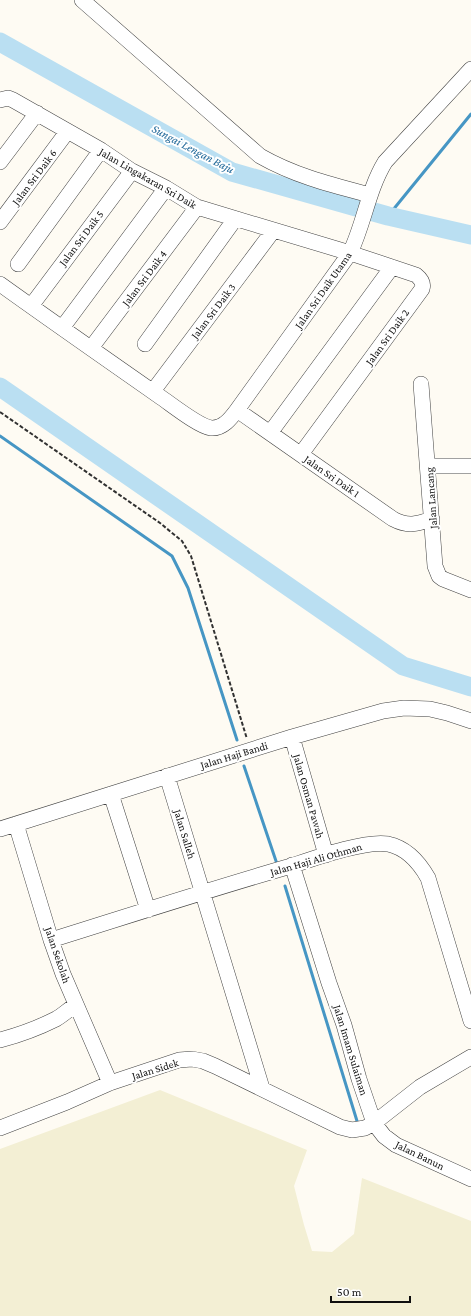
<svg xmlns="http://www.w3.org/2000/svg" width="471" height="1316" font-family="'Crimson Pro',serif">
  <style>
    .farmland { fill: #f3efd4 }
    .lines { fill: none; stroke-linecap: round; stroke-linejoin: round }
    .stream { stroke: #4696c4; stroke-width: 3 }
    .river { stroke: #badff2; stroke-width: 19 }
    .minor-casing { stroke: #424242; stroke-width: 16 }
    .path { stroke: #313131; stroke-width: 2; stroke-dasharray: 4 2; stroke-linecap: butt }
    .minor { stroke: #fff; stroke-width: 15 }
    .labels { text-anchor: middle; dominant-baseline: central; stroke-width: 4; stroke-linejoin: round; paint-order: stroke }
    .street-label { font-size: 11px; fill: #0f0f0f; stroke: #fff }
    .water-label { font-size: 12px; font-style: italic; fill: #206899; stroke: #fff }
  </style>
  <rect width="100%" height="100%" fill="#fefbf3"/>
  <path class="farmland" d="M160 1090 307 1150 294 1186 304 1225 312 1251 332 1252 354 1234 362 1178 471 1221V1316H0V1149Z"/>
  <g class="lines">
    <path class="stream" d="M388 216 471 114
      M0 436 172 556 188 588 237 740
      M244 766 276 861
      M285 886 357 1121"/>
    <path class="river" d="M0 42 232 172 388 216 471 235
      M0 387 403 666 471 687"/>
    <g class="minor-casing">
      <path id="minor" d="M82 0 260 156C295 176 332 185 370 195
        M0 100 8 98 13 100 101 150 132 171 166 188 197 207 350 253 416 275C421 279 424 283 422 289L301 454
        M0 162 37 113
        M0 222 67 132
        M18 264 101 150
        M0 284C53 322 106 359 159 396 171 404 198 426 211 428 223 429 231 418 237 410L350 253C364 224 368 190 385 162L471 69
        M31 306 132 171
        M62 328 166 188
        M145 344 235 219
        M91 348 197 207
        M421 384 435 566 439 576 443 579 471 590
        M153 391 273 231
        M237 410 393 519C408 527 417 524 432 519
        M270 433 392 267
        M428 466H471
        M292 737 326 855
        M167 776 262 1088
        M111 794 148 910
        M16 824 51 940 63 974 110 1083
        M0 829 292 737 383 711 404 708 430 709 447 713 471 721
        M292 865 329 983 344 1025 359 1079 374 1123 384 1136 396 1145 471 1179
        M51 940C131 915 211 889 291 866 315 858 365 840 388 844 407 848 419 862 428 878L471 1021
        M0 1040C19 1035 38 1028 56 1019 63 1015 69 1009 76 1005
        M0 1128 67 1102 110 1083 179 1060 192 1059 203 1061 215 1066 340 1127 352 1130 365 1128 374 1123 420 1087 471 1057"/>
    </g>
    <path class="path" d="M0 412 160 523 182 541 191 556 247 739"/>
    <use href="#minor" class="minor"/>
  </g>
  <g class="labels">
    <g class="street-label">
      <text transform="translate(34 177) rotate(-53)">Jalan Sri Daik 6</text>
      <text transform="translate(148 178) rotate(30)">Jalan Lingakaran Sri Daik</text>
      <text transform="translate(81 238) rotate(-53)">Jalan Sri Daik 5</text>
      <text transform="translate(144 278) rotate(-53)">Jalan Sri Daik 4</text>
      <text transform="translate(323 290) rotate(-55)">Jalan Sri Daik Utama</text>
      <text transform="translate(213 311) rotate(-53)">Jalan Sri Daik 3</text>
      <text transform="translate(387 337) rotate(-54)">Jalan Sri Daik 2</text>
      <text transform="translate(332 476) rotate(35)">Jalan Sri Daik 1</text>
      <text transform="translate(431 498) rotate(-94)">Jalan Lancang</text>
      <text transform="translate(234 755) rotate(-17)">Jalan Haji Bandi</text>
      <text transform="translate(309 796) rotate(74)">Jalan Osman Pawah</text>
      <text transform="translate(185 834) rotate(73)">Jalan Salleh</text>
      <text transform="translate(316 859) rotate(-16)">Jalan Haji Ali Othman</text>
      <text transform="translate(58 955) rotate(71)">Jalan Sekolah</text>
      <text transform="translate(351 1050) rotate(73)">Jalan Imam Sulaiman</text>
      <text transform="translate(155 1069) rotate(-17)">Jalan Sidek</text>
      <text transform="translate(420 1155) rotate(26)">Jalan Banun</text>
    </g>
    <g class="water-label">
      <text transform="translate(193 149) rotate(28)">Sungai Lengan Baju</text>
    </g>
  </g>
  <path d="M331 1296v6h79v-6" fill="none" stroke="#0f0f0f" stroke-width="2"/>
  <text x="337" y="1296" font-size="12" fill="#0f0f0f" stroke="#ffffff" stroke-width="3" paint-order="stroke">50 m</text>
</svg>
